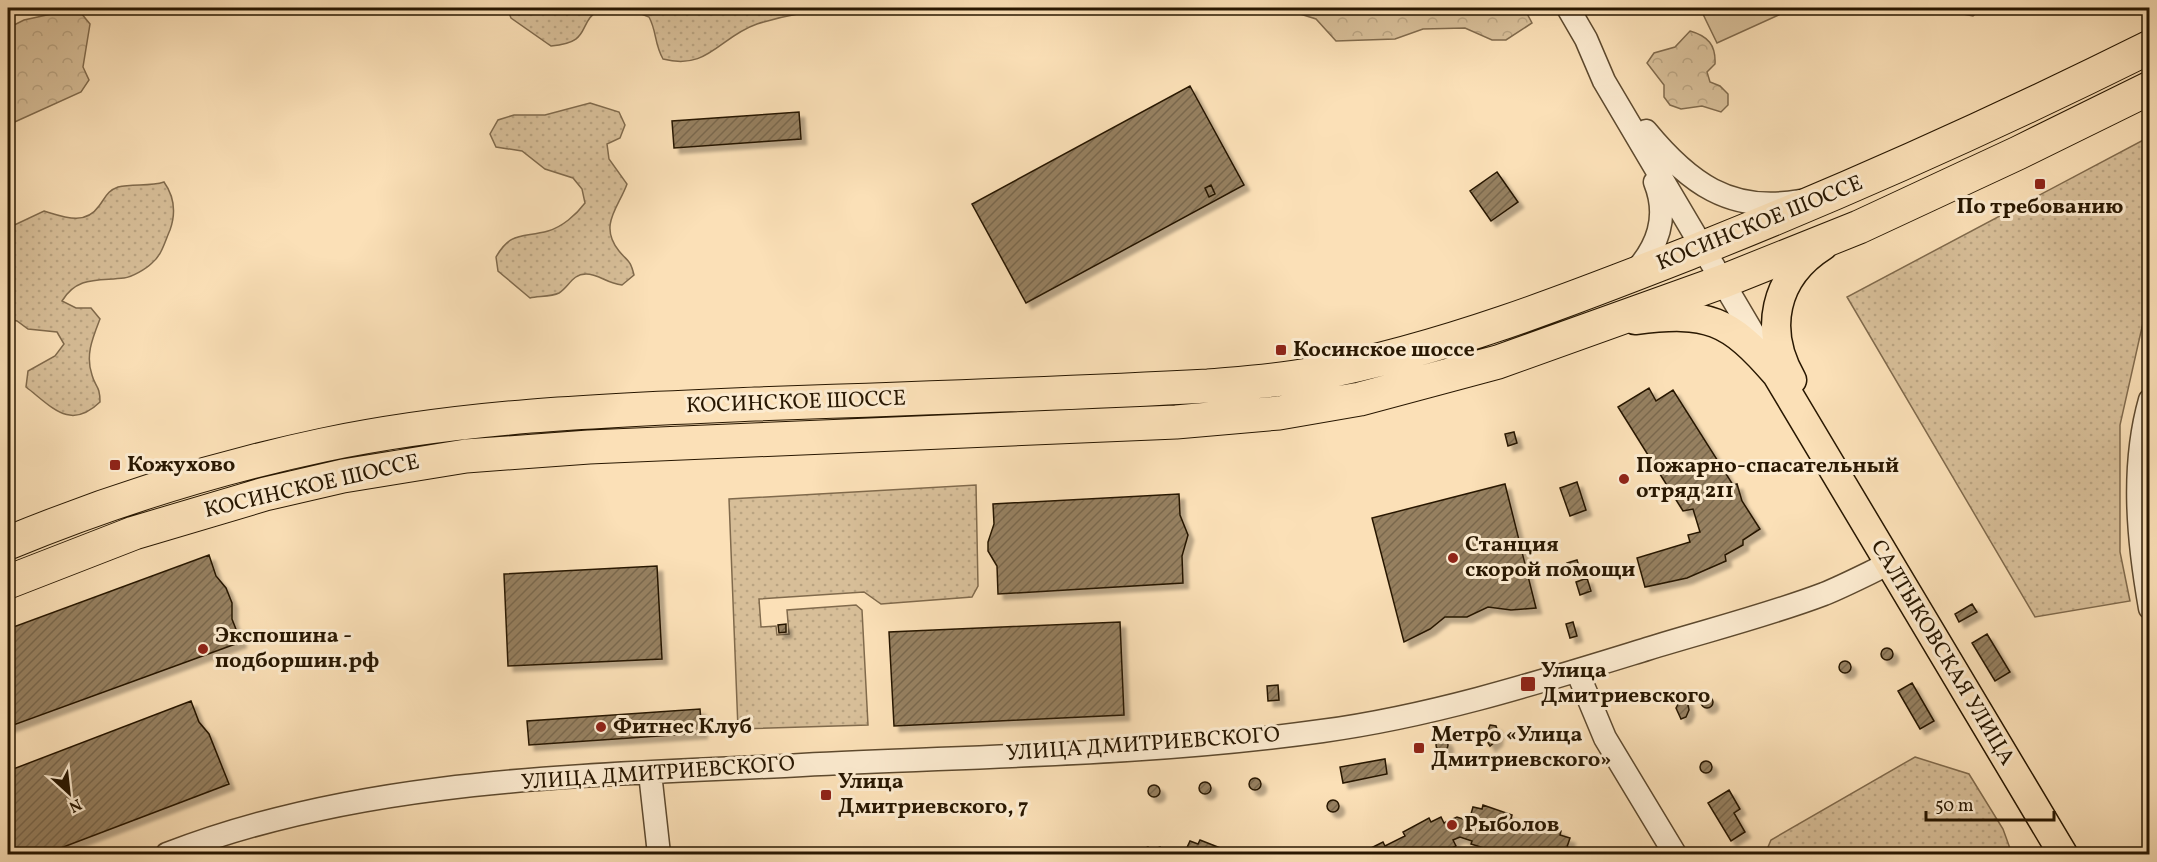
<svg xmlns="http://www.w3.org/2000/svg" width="2157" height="862" font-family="Vollkorn,serif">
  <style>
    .grass { fill: url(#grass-dots); stroke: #806a4c; stroke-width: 1.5 }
    .forest { fill: url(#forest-crowns); stroke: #806a4c; stroke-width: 1.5 }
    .park { fill: #d7be98; stroke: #806a4c; stroke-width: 1.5 }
    .building { fill: url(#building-hatch); stroke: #281701; stroke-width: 1.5; filter: url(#shadow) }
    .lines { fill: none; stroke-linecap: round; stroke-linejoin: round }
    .minor-casing { stroke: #5d492e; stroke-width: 25 }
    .major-casing { stroke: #281701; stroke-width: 31 }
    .highway-casing { stroke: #281701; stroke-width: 35 }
    .minor { stroke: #fcebd0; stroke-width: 22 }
    .major { stroke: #fbe0b7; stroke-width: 28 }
    .highway { stroke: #fbe0b7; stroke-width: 33 }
    .poi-dot { fill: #8f2418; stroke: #fcebd0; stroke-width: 2 }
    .labels { text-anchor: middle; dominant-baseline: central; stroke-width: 6; stroke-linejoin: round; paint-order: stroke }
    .poi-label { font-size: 22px; font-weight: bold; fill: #281701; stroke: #fcebd0; text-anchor: start }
    .street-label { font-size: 22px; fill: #281701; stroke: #fcebd0 }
  </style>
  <defs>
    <pattern id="grass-dots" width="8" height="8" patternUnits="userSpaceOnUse" patternTransform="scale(1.5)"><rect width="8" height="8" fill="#d7be98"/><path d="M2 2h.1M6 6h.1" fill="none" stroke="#b9a381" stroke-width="1.8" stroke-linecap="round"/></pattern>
    <pattern id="forest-crowns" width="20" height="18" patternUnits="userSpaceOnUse" patternTransform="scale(1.5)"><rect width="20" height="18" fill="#d7be98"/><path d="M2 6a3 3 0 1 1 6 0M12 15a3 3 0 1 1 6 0" fill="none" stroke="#b9a381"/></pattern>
    <pattern id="building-hatch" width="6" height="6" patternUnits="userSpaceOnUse" patternTransform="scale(1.5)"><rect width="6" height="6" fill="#968060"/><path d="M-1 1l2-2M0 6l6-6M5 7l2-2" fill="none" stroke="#7a684d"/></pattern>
    <filter id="shadow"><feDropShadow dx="5.5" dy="5.5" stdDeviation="1.5" flood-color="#0004"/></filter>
  </defs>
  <rect width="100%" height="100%" fill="#fbe0b7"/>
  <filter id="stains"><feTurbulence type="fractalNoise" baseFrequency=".00333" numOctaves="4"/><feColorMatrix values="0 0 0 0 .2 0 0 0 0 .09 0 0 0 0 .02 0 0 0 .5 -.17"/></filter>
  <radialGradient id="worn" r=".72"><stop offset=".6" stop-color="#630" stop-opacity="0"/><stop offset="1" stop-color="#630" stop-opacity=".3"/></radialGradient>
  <path class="grass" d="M507 8H601C575 24 594 42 551 46L511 18Z
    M626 8H902C880 14 861 10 838 11 812 11 782 16 757 24 719 37 708 71 663 59 654 43 657 32 649 17Z
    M590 103 619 112 625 125 620 138 607 144 609 159 627 184C619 207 598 225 619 251 628 262 630 259 634 275L622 285C606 283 599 274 586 274 572 274 569 287 559 293 551 297 538 296 530 298L498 271 496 257C511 231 522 238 548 231 562 227 576 215 585 203L582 189 573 178 545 169 522 151 496 147 490 134 498 120 514 115H545Z
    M2149 137V296L2120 425V552L2130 601 2035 617 1847 297Z
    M164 182C174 196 176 213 170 230 165 241 162 255 152 263 146 269 132 277 124 278 98 281 77 276 62 301L76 308H91L100 319C93 337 85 355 92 375 95 387 100 385 100 402 70 431 52 407 26 387L28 371 55 356 64 344 57 332 28 329 17 321 8 319V228L44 211C64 217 85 226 99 206 106 197 107 191 118 187 133 183 149 187 164 182Z
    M976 485 978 586 972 597 881 604 864 592 759 599 761 627 776 626 777 635 789 634 787 610 856 605 862 610 868 725 738 729 729 499Z
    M1915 757 1969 774 2003 829 2012 854H1765L1771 840Z"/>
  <path class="forest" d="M1281 8H1524L1532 23 1506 40H1492L1465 28 1423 29 1395 39 1336 41 1316 19Z
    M1952 8H1982L1973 16 1953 12Z
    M65 11 81 13 90 24 83 67 89 80 81 92 8 125V28L24 20Z
    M1690 31C1708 36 1716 45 1715 64L1707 72 1710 82 1720 86 1728 94V105L1721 112 1702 106 1681 109 1670 105 1664 97V85L1647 63 1654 53 1675 47Z"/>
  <path class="park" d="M1700 8H1794L1717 43Z"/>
  <path class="building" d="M1190 86 1244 185 1026 303 972 204Z
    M799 112 801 139 674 148 672 121Z
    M1497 172 1518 202 1491 221 1470 191Z
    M1211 185 1215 194 1209 197 1205 188Z
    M1649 388 1656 401 1673 390 1733 485 1737 484 1742 501 1760 529 1743 540V545L1725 555 1726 561 1687 578 1645 587 1637 558 1690 542 1688 535 1700 532 1693 509 1683 511 1618 407Z
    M1514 432 1517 443 1508 446 1505 434Z
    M1577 482 1586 510 1570 516 1560 488Z
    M1505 484 1536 608 1511 610 1488 607 1467 617H1445L1430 629 1404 642 1372 518Z
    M1179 494 1180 515 1188 535 1182 556 1183 583 998 594 997 566 988 551V542L994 524 993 504Z
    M209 555 216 576 226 588 232 603V619L241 642 8 727V629Z
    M1577 560 1580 569 1570 572 1567 563Z
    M657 566 662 659 508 666 504 574Z
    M1587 578 1591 591 1580 595 1576 582Z
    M1972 604 1977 612 1959 622 1955 614Z
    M1120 622 1124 715 894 726 889 632Z
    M1573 622 1577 636 1570 638 1566 624Z
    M786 624V632L779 633 778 625Z
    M1987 634 2010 672 1995 681 1972 643Z
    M1881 654a6 6 0 1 1 12 0a6 6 0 1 1-12 0Z
    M1839 667a6 6 0 1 1 12 0a6 6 0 1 1-12 0Z
    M1912 683 1934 721 1920 729 1898 691Z
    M1278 685 1279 700 1268 701 1267 686Z
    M1701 702a6 6 0 1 1 12 0a6 6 0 1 1-12 0Z
    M1681 699 1687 700 1689 710 1686 717 1681 719 1676 708Z
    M191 701 199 722 209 734 229 784 45 854H8V771Z
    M700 709 702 733 529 745 527 721Z
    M1490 725 1496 726 1498 732 1497 740 1490 746 1485 738Z
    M1436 745a6 6 0 1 1 12 0a6 6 0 1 1-12 0Z
    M1385 759 1387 774 1343 783 1340 767Z
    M1700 767a6 6 0 1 1 12 0a6 6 0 1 1-12 0Z
    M1249 784a6 6 0 1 1 12 0a6 6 0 1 1-12 0Z
    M1199 788a6 6 0 1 1 12 0a6 6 0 1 1-12 0Z
    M1148 791a6 6 0 1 1 12 0a6 6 0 1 1-12 0Z
    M1729 790 1740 809 1734 813 1745 832 1731 841 1708 803Z
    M1327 806a6 6 0 1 1 12 0a6 6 0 1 1-12 0Z
    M1483 805 1512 815 1511 819 1531 825 1533 822 1561 831 1560 835 1570 838 1567 847 1590 854H1515L1501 850 1500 853 1471 844 1472 841 1460 837 1453 840 1456 846 1446 851 1447 854H1359L1383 842 1385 846 1405 836 1403 832 1429 818 1431 822 1441 817 1444 823 1457 817 1469 821 1473 807 1482 809Z
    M1200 840 1228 851 1227 854H1184L1190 841 1198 844Z
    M1148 847 1150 851 1160 847 1163 854H1132Z"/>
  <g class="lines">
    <g class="minor-casing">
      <path id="minor" d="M1568 8 1586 39 1604 81 1766 355
        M1646 131C1688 182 1730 214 1800 201
        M1633 274C1658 247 1669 217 1655 182
        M2150 400C2131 467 2138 540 2150 608
        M1577 671 1605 738 1675 854
        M650 773 659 854
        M167 854C367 776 590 776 802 765 974 756 1151 755 1322 731 1433 716 1540 682 1647 649 1705 631 1766 616 1824 594 1846 585 1867 574 1888 564"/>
    </g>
    <g class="major-casing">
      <path id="major" d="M1635 320C1708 311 1729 319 1777 375L2063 854
        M1792 380C1763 330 1774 277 1823 246"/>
    </g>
    <g class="highway-casing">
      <path id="highway" d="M8 543C110 501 215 468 323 445 466 415 610 410 755 404 906 399 1057 394 1208 386 1243 383 1279 381 1314 374 1447 349 1577 297 1702 248 1855 187 2003 120 2150 47
        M8 582 134 533 265 494 343 476 466 456 589 447 1176 422 1279 413 1360 399 1498 362 1724 281 1859 227 2018 153 2150 88"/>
    </g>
    <use href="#minor" class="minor"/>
    <use href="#major" class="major"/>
    <use href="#highway" class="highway"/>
  </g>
  <g class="poi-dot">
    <rect x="2034" y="178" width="12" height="12" rx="3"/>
    <rect x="1275" y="344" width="12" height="12" rx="3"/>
    <rect x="109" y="459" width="12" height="12" rx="3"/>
    <circle cx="1624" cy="479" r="6"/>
    <circle cx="1453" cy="558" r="6"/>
    <circle cx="203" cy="649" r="6"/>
    <rect x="1520" y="676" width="16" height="16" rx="3"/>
    <circle cx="601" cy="727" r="6"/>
    <rect x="1413" y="742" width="12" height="12" rx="3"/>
    <rect x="820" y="789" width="12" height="12" rx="3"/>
    <circle cx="1452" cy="825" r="6"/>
  </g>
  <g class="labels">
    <g class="poi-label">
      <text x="2040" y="207" text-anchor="middle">По требованию</text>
      <text x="1293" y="350">Косинское шоссе</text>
      <text x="127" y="465">Кожухово</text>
      <text x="1636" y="466">Пожарно-спасательный<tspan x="1636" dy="25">отряд 211</tspan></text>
      <text x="1465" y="545">Станция<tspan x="1465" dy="25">скорой помощи</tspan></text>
      <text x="215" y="636">Экспошина -<tspan x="215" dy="25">подборшин.рф</tspan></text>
      <text x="1541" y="671">Улица<tspan x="1541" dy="25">Дмитриевского</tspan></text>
      <text x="613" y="727">Фитнес Клуб</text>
      <text x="1431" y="735">Метро «Улица<tspan x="1431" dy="25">Дмитриевского»</tspan></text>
      <text x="838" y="782">Улица<tspan x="838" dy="25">Дмитриевского, 7</tspan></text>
      <text x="1464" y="825">Рыболов</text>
    </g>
    <g class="street-label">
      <text transform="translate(1760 224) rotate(-22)">КОСИНСКОЕ ШОССЕ</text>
      <text transform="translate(796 403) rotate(-2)">КОСИНСКОЕ ШОССЕ</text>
      <text transform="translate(312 487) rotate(-13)">КОСИНСКОЕ ШОССЕ</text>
      <text transform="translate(1942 653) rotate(59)">САЛТЫКОВСКАЯ УЛИЦА</text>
      <text transform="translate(1143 745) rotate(-4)">УЛИЦА ДМИТРИЕВСКОГО</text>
      <text transform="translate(658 774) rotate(-4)">УЛИЦА ДМИТРИЕВСКОГО</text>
    </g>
  </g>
  <rect width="2157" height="862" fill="none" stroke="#fbe0b7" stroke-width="30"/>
  <rect x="9" y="9" width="2139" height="844" fill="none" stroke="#281701" stroke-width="3"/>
  <rect x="15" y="15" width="2127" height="832" fill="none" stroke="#281701" stroke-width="1.5"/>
  <g transform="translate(69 793) rotate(153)" stroke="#fcebd0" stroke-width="4.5" paint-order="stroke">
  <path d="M0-4.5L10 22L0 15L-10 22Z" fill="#281701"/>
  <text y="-9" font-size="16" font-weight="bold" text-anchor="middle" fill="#281701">N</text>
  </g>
  <path d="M1926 811v9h128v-9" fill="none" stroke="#281701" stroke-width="3"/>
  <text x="1935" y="811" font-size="18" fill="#281701" stroke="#fcebd0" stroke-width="4.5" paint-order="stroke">50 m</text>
  <rect width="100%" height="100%" filter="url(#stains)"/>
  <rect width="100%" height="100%" fill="url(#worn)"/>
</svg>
